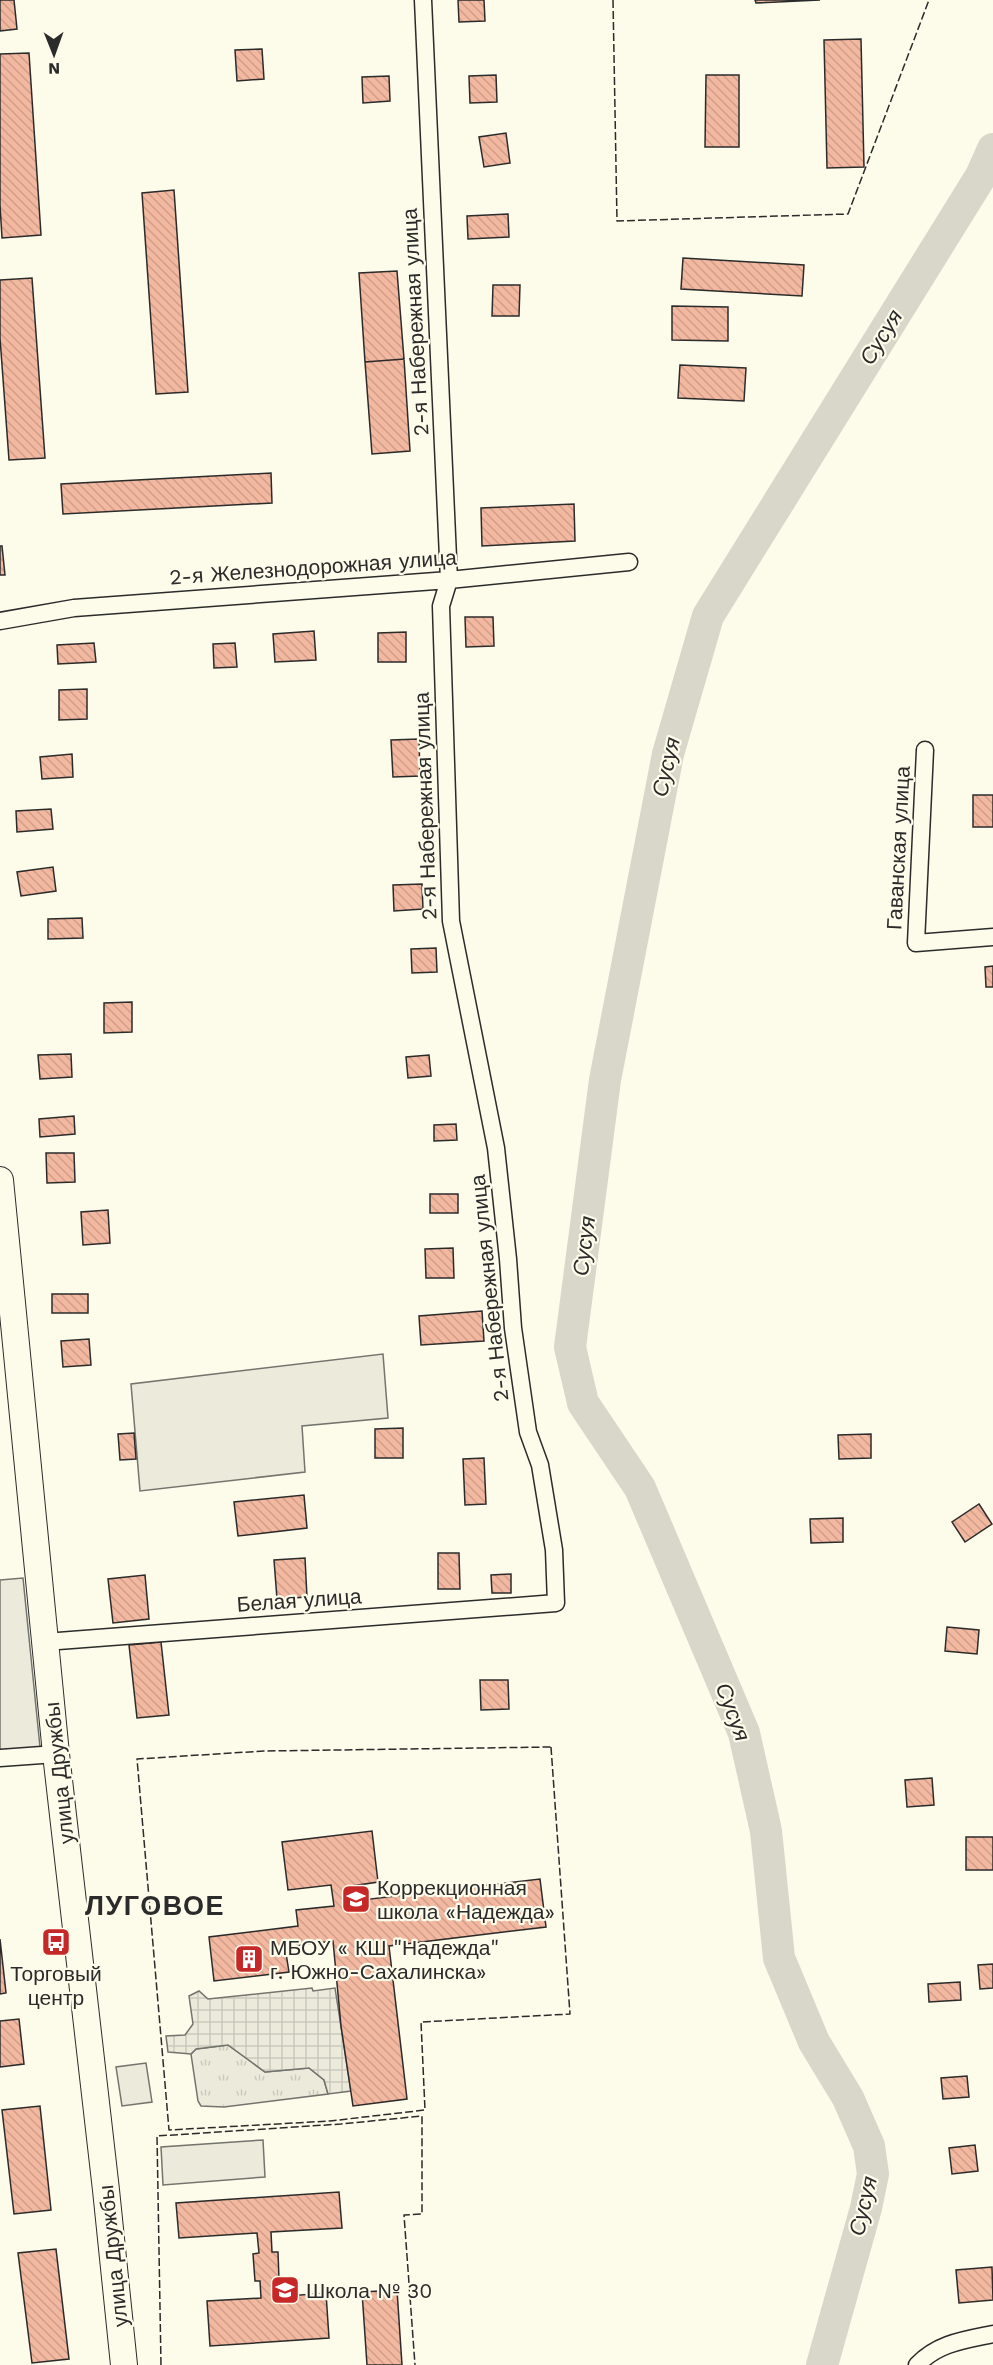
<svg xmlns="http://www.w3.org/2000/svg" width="993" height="2365" font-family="'Work Sans',sans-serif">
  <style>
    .grass { fill: url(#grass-tufts); stroke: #74746e; stroke-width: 1.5 }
    .parking { fill: #eceadb; stroke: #74746e; stroke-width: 1.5 }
    .plaza { fill: url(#plaza-grid); stroke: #74746e; stroke-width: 1.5 }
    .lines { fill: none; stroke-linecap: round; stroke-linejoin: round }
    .river { stroke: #d8d7c9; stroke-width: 32 }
    .building { fill: url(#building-back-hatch); stroke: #2b2b2b; stroke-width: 1.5 }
    .minor-casing { stroke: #2b2b2b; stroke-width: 19 }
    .primary-casing { stroke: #2b2b2b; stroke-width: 28 }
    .minor { stroke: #fdfbea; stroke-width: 16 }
    .primary { stroke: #fdfbea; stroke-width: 26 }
    .fence { stroke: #2b2b2b; stroke-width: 1.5; stroke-dasharray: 8 3; stroke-linecap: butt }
    .labels { text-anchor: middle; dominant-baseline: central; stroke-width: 4.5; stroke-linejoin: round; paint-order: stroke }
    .street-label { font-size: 21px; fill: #2b2b2b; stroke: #fdfbea }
    .poi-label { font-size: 21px; fill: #2b2b2b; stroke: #fdfbea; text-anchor: start }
    .water-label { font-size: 22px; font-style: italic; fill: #2b2b2b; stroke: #fdfbea }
    .district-label { font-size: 27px; font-weight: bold; letter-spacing: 1.5px; fill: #2b2b2b; stroke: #fdfbea }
  </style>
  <defs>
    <pattern id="grass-tufts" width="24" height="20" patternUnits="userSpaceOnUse" patternTransform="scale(1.5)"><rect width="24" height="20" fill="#ecebdb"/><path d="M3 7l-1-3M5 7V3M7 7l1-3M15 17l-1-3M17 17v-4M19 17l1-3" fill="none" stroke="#cbcabc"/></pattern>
    <pattern id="plaza-grid" width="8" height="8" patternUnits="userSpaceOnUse" patternTransform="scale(1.5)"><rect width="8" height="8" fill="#eceadb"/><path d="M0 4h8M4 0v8" fill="none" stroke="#cbc9bc"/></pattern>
    <pattern id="building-back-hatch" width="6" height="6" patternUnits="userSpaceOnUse" patternTransform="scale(1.5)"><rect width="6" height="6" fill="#f2b8a0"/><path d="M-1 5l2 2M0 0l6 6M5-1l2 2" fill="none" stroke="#d09e8a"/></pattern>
  </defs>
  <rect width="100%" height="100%" fill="#fdfbea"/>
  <path class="grass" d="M228 2045 265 2072 309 2068 324 2080 328 2094 224 2107 201 2106 198 2101 191 2054 196 2049Z"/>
  <path class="parking" d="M383 1354 388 1418 302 1426 305 1472 140 1491 131 1384Z
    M23 1578 40 1747 0 1752V1580Z
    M146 2063 152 2102 122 2106 116 2067Z
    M263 2140 265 2177 163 2185 161 2147Z"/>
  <path class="plaza" d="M312 1988 313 1991 335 1988 351 2091 328 2094 324 2080 309 2068 265 2072 228 2045 196 2049 191 2054 168 2052 166 2036 185 2035 193 2024 189 1996 199 1991 208 1999Z"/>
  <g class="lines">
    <path class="river" d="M822 2365 866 2208 873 2174 869 2146 848 2098 814 2042 779 1958 766 1831 744 1733 640 1488 583 1403 570 1347 605 1080 668 754 708 616 981 176 993 149"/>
  </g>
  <path class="building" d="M0 0H14L17 29 0 31Z
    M458 0H484L485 21 459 22Z
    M755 0H820L756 3Z
    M861 39 864 167 827 168 824 40Z
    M262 49 264 79 237 81 235 50Z
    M29 53 41 235 2 238 0 205V54Z
    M496 75 497 102 470 103 469 76Z
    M706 75H739V147H705Z
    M389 76 390 101 363 103 362 77Z
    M506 133 510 163 484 167 479 137Z
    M174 190 188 392 156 394 142 193Z
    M508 214 509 237 468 239 467 216Z
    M683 258 804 265 802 296 681 289Z
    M397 271 404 359 365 362 359 273Z
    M32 278 45 458 9 460 0 338V280Z
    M493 285H520L519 316H492Z
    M672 306 728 307V341L672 340Z
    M404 359 410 451 372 454 365 362Z
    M680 365 746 368 744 401 678 398Z
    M271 473 272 503 63 514 61 484Z
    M574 504 575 541 482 546 481 508Z
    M0 546H2L5 575H0Z
    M465 617H493L494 646 466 647Z
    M314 631 316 660 275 662 273 634Z
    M406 632V662H378V633Z
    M94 643 96 662 58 664 57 645Z
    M235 643 237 667 214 668 213 644Z
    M87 689V719L59 720V690Z
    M419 739 420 776 393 777 391 740Z
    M72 754 73 777 42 779 40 757Z
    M973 795H993V827H973Z
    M51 809 53 829 17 832 16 811Z
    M53 867 56 891 21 896 17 872Z
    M422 884 423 909 394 911 393 885Z
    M82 918 83 938 48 939V919Z
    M436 948 437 972 412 973 411 949Z
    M993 966V987H986L985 967Z
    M132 1002V1032L104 1033V1003Z
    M71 1054 72 1077 40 1079 38 1055Z
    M429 1055 431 1076 408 1078 406 1057Z
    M74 1116 75 1134 40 1137 39 1119Z
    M456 1124 457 1140 434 1141V1125Z
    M46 1153H74L75 1182 47 1183Z
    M430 1194H458V1213H430Z
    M108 1210 110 1243 83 1245 81 1212Z
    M453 1248 454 1278H426L425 1249Z
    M52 1294H88V1313H52Z
    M482 1311 484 1341 421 1345 419 1316Z
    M89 1339 91 1365 63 1367 61 1341Z
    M403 1428V1458H375V1429Z
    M134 1433 136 1459 120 1460 118 1434Z
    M871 1434V1458L839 1459 838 1435Z
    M484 1458 486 1504 465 1505 463 1459Z
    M304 1495 307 1528 238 1536 234 1502Z
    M979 1504 992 1524 965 1542 952 1522Z
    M843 1518V1542L811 1543 810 1519Z
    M438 1553H459L460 1589H438Z
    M305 1558 307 1597 277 1599 274 1560Z
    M511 1574V1593H492L491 1575Z
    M145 1575 149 1619 113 1623 108 1579Z
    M947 1627 979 1630 977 1654 945 1651Z
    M161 1642 169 1715 137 1718 129 1645Z
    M480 1680H508L509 1709 481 1710Z
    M932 1778 934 1805 907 1807 905 1780Z
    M372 1831 378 1882 352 1886 354 1901 540 1879 546 1927 389 1946 407 2099 353 2106 341 2026 333 1941 285 1947 289 1972 214 1981 209 1937 298 1926 296 1910 334 1906 331 1885 288 1890 282 1842Z
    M966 1837H993V1870H966Z
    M0 1939 6 1993 0 1994Z
    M993 1964V1988L980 1989 978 1965Z
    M960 1982 961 2000 929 2002 928 1984Z
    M19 2019 24 2064 0 2067V2021Z
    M967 2076 969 2097 943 2099 941 2078Z
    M40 2106 51 2210 14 2214 2 2110Z
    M975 2145 978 2171 952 2174 949 2148Z
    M339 2192 342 2228 271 2232 272 2252H278L279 2280H274L275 2297 326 2293 329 2338 210 2346 207 2301 261 2298 260 2281H255L253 2254 259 2253 257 2233 179 2238 176 2203Z
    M56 2249 69 2359 32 2363 18 2253Z
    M992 2267 993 2300 959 2303 956 2270Z
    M397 2290 402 2365H367L362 2292Z"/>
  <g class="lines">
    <g class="minor-casing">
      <path id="minor" d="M0 621 74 608 449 580 629 562
        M925 750 916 943 993 937
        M45 1642 556 1603 554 1550 540 1465 528 1432 513 1328 508 1259 496 1148 451 921 441 606 449 580 423 0
        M0 1758 56 1754
        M917 2365C938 2343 964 2340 993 2334"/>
    </g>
    <g class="primary-casing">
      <path id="primary" d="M0 1180 56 1754 106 2190 124 2365"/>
    </g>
    <use href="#minor" class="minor"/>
    <use href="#primary" class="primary"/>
    <path class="fence" d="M613 0 617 221 848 214 929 0
      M551 1747 570 2014 421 2022 425 2110 330 2121 169 2130 137 1759 264 1751Z
      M161 2365 157 2136 341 2124 422 2116V2214L404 2215 415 2365"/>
  </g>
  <defs>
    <g id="school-square" transform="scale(1.5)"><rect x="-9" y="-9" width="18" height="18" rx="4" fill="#c62828" stroke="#fdfbea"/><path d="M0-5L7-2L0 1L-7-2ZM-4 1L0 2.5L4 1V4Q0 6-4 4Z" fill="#fff"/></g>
    <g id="bus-square" transform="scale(1.5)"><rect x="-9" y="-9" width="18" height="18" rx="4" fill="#c62828" stroke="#fdfbea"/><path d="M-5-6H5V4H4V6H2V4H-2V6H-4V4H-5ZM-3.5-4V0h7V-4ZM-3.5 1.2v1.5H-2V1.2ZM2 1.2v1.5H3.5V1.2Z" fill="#fff"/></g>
    <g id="building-square" transform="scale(1.5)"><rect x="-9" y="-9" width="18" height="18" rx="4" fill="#c62828" stroke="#fdfbea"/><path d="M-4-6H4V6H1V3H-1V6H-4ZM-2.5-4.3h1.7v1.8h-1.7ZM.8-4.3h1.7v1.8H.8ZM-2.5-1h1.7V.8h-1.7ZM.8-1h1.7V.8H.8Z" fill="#fff"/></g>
  </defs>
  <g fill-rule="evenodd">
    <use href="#school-square" x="356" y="1899"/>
    <use href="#bus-square" x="56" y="1942"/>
    <use href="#building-square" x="249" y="1959"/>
    <use href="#school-square" x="285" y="2290"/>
  </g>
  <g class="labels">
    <g class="street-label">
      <text transform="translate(415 322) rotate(-93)">2-я Набережная улица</text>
      <text transform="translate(313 567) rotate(-4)">2-я Железнодорожная улица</text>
      <text transform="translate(425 806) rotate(-92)">2-я Набережная улица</text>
      <text transform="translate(898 848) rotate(-87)">Гаванская улица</text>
      <text transform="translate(489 1288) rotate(-96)">2-я Набережная улица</text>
      <text transform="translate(299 1600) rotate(-4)">Белая улица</text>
      <text transform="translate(59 1773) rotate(-96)">улица Дружбы</text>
      <text transform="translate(113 2256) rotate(-96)">улица Дружбы</text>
    </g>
    <g class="poi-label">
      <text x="377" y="1887">Коррекционная<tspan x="377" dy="24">школа «Надежда»</tspan></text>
      <text x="270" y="1947">МБОУ « КШ "Надежда"<tspan x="270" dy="24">г. Южно-Сахалинска»</tspan></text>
      <text x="56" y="1973" text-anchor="middle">Торговый<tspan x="56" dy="24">центр</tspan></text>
      <text x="306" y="2290">Школа № 30</text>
    </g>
    <g class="water-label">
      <text transform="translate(881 337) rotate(-58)">Сусуя</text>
      <text transform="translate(666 767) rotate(-77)">Сусуя</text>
      <text transform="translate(584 1246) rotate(-83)">Сусуя</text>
      <text transform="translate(733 1712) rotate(69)">Сусуя</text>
      <text transform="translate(863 2206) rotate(-77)">Сусуя</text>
    </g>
    <g class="district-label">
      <text x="155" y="1906">ЛУГОВОЕ</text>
    </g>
  </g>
  <g transform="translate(54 54) rotate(179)" stroke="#fdfbea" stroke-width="4.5" paint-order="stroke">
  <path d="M0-4.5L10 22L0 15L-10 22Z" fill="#2b2b2b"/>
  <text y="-9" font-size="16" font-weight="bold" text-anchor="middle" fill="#2b2b2b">N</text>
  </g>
</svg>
